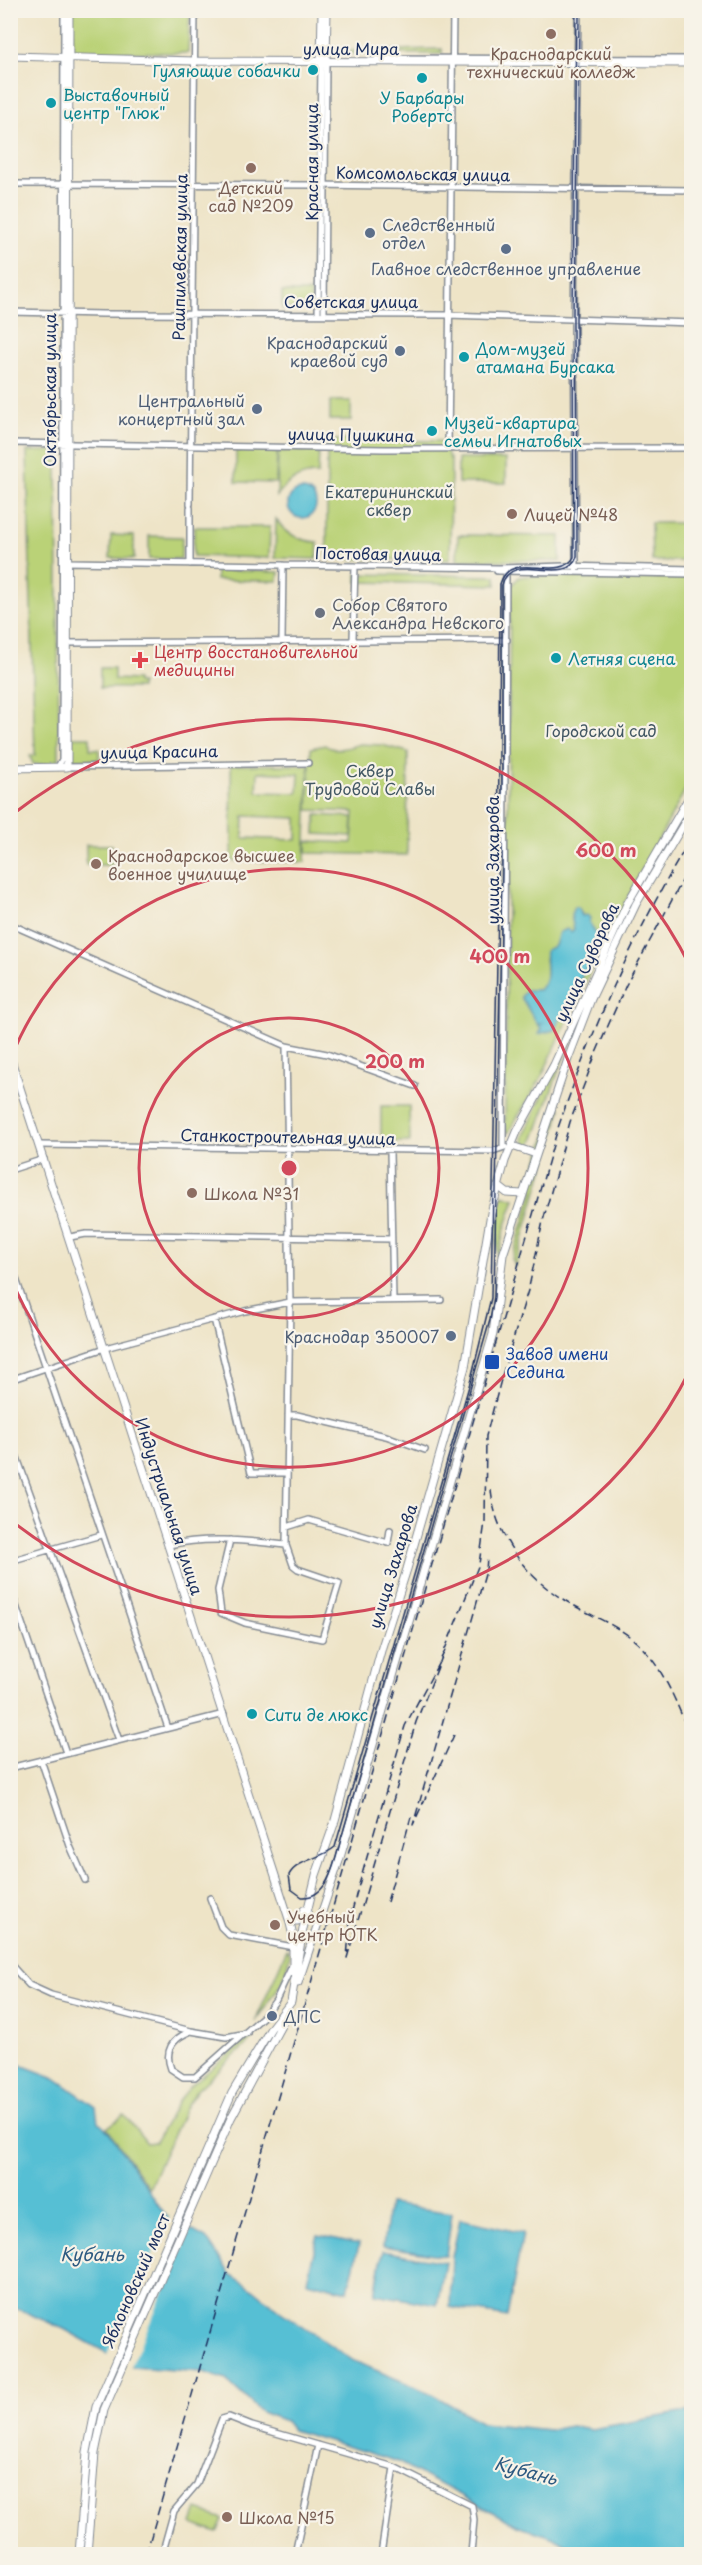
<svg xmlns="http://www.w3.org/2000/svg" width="702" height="2565" font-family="'Playpen Sans',sans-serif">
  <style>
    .green { fill: #bad277; stroke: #6a806a; stroke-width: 1.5; fill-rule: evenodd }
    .water { fill: #57bfd4; stroke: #397799; stroke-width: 1.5 }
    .pier { fill: #eee4c7 }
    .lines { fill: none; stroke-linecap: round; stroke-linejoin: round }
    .minor-casing { stroke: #848a92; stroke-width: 8 }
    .major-casing { stroke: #848a92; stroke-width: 9 }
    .minor { stroke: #fff; stroke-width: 5 }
    .major { stroke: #fff; stroke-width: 7 }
    .tram { stroke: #1b2f5e; stroke-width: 1.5 }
    .rail { stroke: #1b2f5e; stroke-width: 1.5; stroke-dasharray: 9 4.5; stroke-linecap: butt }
    .ring { fill: none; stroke: #d1495b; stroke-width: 3 }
    .education-dot { fill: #8d6e63; stroke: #f7f3e8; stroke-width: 2 }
    .culture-dot { fill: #0f9aa8; stroke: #f7f3e8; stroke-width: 2 }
    .service-dot { fill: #5c6f8a; stroke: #f7f3e8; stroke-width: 2 }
    .worship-dot { fill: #6b7280; stroke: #f7f3e8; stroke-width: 2 }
    .health-dot { fill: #e0444e; stroke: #f7f3e8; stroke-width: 2 }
    .transit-dot { fill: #1a4fb4; stroke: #f7f3e8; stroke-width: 2 }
    .labels { text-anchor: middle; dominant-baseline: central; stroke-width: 4.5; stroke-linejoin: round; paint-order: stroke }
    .street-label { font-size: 16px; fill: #1b2f5e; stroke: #f7f3e8 }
    .education-label { font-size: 16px; fill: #785e54; stroke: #f7f3e8; text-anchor: start }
    .culture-label { font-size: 16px; fill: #0d838f; stroke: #f7f3e8; text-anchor: start }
    .service-label { font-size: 16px; fill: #4e5e75; stroke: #f7f3e8; text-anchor: end }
    .park-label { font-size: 16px; fill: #435864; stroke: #f7f3e8 }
    .worship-label { font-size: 16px; fill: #5b616d; stroke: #f7f3e8; text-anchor: start }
    .health-label { font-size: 16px; fill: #be3a42; stroke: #f7f3e8; text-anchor: start }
    .transit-label { font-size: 16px; fill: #164399; stroke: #f7f3e8; text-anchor: start }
    .water-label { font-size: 18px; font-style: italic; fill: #2d5a81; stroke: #f7f3e8 }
    .centre { fill: #d1495b; stroke: #f7f3e8; stroke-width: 3 }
    .ring-label { font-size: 18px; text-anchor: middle; font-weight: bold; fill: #d1495b; stroke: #f7f3e8; stroke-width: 4.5; stroke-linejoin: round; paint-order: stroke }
  </style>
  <rect width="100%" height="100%" fill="#f7f3e8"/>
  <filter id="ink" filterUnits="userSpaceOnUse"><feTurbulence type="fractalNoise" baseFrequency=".0167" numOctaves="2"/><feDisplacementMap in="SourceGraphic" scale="12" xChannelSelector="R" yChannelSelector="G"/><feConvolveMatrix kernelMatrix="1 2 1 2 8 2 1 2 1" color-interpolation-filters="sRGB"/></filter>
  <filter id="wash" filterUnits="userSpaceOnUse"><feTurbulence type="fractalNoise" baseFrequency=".008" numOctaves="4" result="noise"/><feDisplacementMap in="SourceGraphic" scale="24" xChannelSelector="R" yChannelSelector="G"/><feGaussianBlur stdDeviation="1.35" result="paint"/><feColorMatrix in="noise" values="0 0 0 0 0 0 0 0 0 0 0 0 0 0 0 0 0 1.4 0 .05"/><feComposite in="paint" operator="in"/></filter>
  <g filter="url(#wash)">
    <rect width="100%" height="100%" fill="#eee4c7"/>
    <path class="green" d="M72 11H190L188 53 72 52Z
      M442 49V54H344L337 51Z
      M282 292H311V309H282Z
      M333 401H351V420H330V403Z
      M327 440 441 441 451 461 450 560 327 559Z
      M236 450 277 451 276 483 236 482Z
      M27 451H57L59 760 54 765 33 764 30 756 35 755 34 722Z
      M278 451H319L318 474C300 474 287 481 277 496Z
      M458 459H506V483H458Z
      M276 519C286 535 300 541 318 542L317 559 275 558Z
      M651 523H689L688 548 691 549V561H652Z
      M194 527H270L269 558 193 556Z
      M111 535 134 536V559L110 558Z
      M458 535 560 536V561L457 560Z
      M149 536 182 537 181 559H149Z
      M216 570 279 572 278 581 216 580Z
      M357 574 496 576V585L357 582Z
      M526 576 691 578V779L605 940 540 1080 508 1133 505 1131 510 587 519 577ZM574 907 580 910C582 917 595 932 600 941L554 1030 540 1033 542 1023 540 1022 538 1024 521 997 530 990H539C548 980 547 972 545 959L559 940 558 934 565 929 571 932 574 929 571 915Z
      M100 668H114V679L137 680V683H141V688H100Z
      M71 737H90V749H99V760H72Z
      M360 744 382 745 408 752 407 855 307 853V841L352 843 354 812 308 810 311 748 325 745C335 753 349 747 360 744Z
      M231 765H309L305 862 232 861ZM258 772 299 774 298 793 257 792ZM244 816 297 818V840L243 838Z
      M316 815 353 817 352 836 315 834Z
      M86 845H112V865H86Z
      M574 1029 533 1141 530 1145 525 1146 523 1137Z
      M381 1106H409L410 1142H381Z
      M556 1108 561 1109 515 1266 512 1259 533 1191 529 1185Z
      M502 1195 515 1199 503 1234 497 1265V1223Z
      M287 1949 290 1954 283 1981 255 2022Z
      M256 2032 248 2043 197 2090 187 2104 149 2188 107 2128 124 2115 147 2143 155 2142 180 2098 190 2086Z
      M197 2510 223 2519 217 2533 192 2524Z"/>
    <path class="water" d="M288 504a14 14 0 1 1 28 0a14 14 0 1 1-28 0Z
      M574 907H578L582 916 587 915 590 918 589 922 600 941 554 1030 539 1034 542 1029 539 1026 542 1023 537 1024 521 997 526 990H539C551 977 544 966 546 950L555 946 559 932 568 929 571 932 574 929 571 915Z
      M10 2061 55 2078 96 2107 98 2122 110 2133 166 2216 206 2238 230 2274 252 2288 281 2312 354 2361 430 2393 482 2423 549 2430 571 2426 592 2429 691 2411V2554H591L577 2551 557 2539 517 2525 396 2461 292 2430 285 2421 261 2412 226 2380 203 2372 132 2367 64 2329 11 2306Z
      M389 2204 452 2213 446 2256 383 2246Z
      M460 2219 523 2233 507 2317 450 2307 452 2257Z
      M318 2235 359 2244 348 2291 307 2281Z
      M383 2251 445 2262 437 2305 375 2294Z"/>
    <path class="pier" d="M170 2215 191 2228 130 2369 106 2356Z"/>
  </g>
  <g filter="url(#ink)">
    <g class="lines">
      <g class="minor-casing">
        <path id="minor" d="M377 58 692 59
          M10 184 314 185 692 190
          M10 312 103 314 448 315 692 323
          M318 314 321 62
          M324 314 326 62
          M10 443 384 449 692 448
          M448 449 453 10
          M190 504 195 10
          M190 508V564
          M66 562 499 568 564 566 692 569
          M576 568 574 319 578 10
          M497 571 692 574
          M353 639 355 566
          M282 640 283 565
          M64 643 507 640
          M58 767 62 759C64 510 63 260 64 10
          M67 767 308 763
          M10 924 286 1046 327 1054 415 1086
          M39 1145 493 1151 505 1147
          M503 1147 506 572
          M390 1151 393 1300
          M10 1170 44 1159
          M70 1237 86 1234 391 1239
          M10 1261 168 1728
          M214 1319 251 1473H287
          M10 1380 105 1348 245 1311 290 1302 441 1300
          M288 1415H297L386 1436 425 1450
          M10 1438 119 1740
          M287 1527 309 1520 388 1543 390 1530
          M230 1540 218 1590 221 1613 245 1623 322 1639 339 1583 298 1569 293 1565 286 1545 290 1302 286 1046
          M169 1545C208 1536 247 1541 286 1545
          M10 1561 101 1535
          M10 1588 66 1753
          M41 1760 70 1846 85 1880
          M10 1768 224 1714
          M210 1898 221 1927 229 1935 293 1947
          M10 1964 29 1985 51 1995 191 2031 226 2037 247 2033
          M189 2032C172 2039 164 2051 171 2069L183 2077H195L265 2015 276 2000 292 1966
          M162 2554 174 2511 197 2484 222 2419 229 2417 252 2426 394 2467 472 2506 474 2520 471 2554
          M295 2554 318 2445
          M381 2554 394 2467"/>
      </g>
      <g class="major-casing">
        <path id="major" d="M10 56 195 61 692 63
          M321 62 322 10
          M326 62 327 10
          M10 768 67 767 69 10
          M10 1057 289 1919 293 1936V1973
          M512 1146 536 1154
          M498 1186 507 1193 522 1194
          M289 1919 293 1921H298L304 1910
          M298 1983 339 1861 493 1334 503 1255 568 1059 591 999 636 904 692 810
          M79 2554 87 2452 96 2407 232 2093 271 2028 291 2002 303 1929 316 1875 334 1824 382 1647 407 1569 465 1367 491 1213 505 1161 517 1132 554 1065 627 904 692 792
          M87 2554 95 2453 104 2410 231 2118 284 2020 286 2010"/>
      </g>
      <use href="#minor" class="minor"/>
      <use href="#major" class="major"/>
      <path class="tram" d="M576 10 573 319 574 557C559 584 510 548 500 584L498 904 491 1298 471 1379 335 1847C321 1859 298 1859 289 1875L291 1889 302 1897C331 1899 336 1853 343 1832L490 1320 494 1297 502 872V585C511 549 566 588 577 557L576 319 579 10"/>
      <path class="rail" d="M491 1490C495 1534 524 1575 561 1598 583 1612 608 1621 629 1636 660 1659 675 1699 689 1733
        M445 1651 405 1726 356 1895 350 1920 347 1958 416 1722 479 1564 485 1522 486 1436 502 1376 529 1287 543 1221 570 1122 596 1053 626 985 692 863
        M454 1735 413 1825 486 1571 487 1557
        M387 1902 411 1817
        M146 2554 558 1128C593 1026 636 929 692 837"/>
    </g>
  </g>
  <g class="ring">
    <circle cx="289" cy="1168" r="150"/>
    <path d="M11 1058A299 299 0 1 1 11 1278"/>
    <path d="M691 1368A449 449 0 0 1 13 1522M13 814A449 449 0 0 1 691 968"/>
  </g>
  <g class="education-dot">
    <circle cx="551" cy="34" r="6"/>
    <circle cx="251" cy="168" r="6"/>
    <circle cx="512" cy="514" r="6"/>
    <circle cx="96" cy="864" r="6"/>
    <circle cx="192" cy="1193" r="6"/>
    <circle cx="275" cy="1925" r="6"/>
    <circle cx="227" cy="2517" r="6"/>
  </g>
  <g class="culture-dot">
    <circle cx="313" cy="70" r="6"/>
    <circle cx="422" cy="78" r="6"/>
    <circle cx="51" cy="103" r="6"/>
    <circle cx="464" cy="357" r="6"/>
    <circle cx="432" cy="431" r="6"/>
    <circle cx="556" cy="658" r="6"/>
    <circle cx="252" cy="1714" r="6"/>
  </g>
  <g class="service-dot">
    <circle cx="370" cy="233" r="6"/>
    <circle cx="506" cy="249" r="6"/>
    <circle cx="400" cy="351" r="6"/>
    <circle cx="257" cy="409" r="6"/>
    <circle cx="451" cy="1336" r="6"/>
    <circle cx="272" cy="2016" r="6"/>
  </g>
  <circle class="worship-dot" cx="320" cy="613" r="6"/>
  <path class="health-dot" d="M137 651h6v6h6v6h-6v6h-6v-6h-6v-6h6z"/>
  <rect class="transit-dot" x="484" y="1354" width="16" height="16" rx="3"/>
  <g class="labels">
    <g class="street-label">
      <text x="351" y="48">улица Мира</text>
      <text transform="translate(311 162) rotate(-90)">Красная улица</text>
      <text transform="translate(423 173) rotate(1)">Комсомольская улица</text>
      <text transform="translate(179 257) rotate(-89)">Рашпилевская улица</text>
      <text x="351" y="301">Советская улица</text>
      <text transform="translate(49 390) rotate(-90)">Октябрьская улица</text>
      <text transform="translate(351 434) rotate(1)">улица Пушкина</text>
      <text transform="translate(378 553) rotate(1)">Постовая улица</text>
      <text transform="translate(159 751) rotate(-1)">улица Красина</text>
      <text transform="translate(492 860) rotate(-90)">улица Захарова</text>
      <text transform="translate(586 962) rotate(-65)">улица Суворова</text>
      <text transform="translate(288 1136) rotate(1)">Станкостроительная улица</text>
      <text transform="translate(170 1506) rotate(72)">Индустриальная улица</text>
      <text transform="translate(392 1566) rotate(-73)">улица Захарова</text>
      <text transform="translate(135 2280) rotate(-66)">Яблоновский мост</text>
    </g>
    <g class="education-label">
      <text x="551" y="53" text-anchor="middle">Краснодарский<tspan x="551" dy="18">технический колледж</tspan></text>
      <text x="251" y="187" text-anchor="middle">Детский<tspan x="251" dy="18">сад №209</tspan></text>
      <text x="524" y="514">Лицей №48</text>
      <text x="108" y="855">Краснодарское высшее<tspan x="108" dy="18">военное училище</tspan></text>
      <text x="204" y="1193">Школа №31</text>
      <text x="287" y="1916">Учебный<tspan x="287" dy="18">центр ЮТК</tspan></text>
      <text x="239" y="2517">Школа №15</text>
    </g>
    <g class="culture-label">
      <text x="301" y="70" text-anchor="end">Гуляющие собачки</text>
      <text x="63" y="94">Выставочный<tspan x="63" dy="18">центр "Глюк"</tspan></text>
      <text x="422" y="97" text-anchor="middle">У Барбары<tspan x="422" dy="18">Робертс</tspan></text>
      <text x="476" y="348">Дом-музей<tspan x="476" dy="18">атамана Бурсака</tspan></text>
      <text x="444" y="422">Музей-квартира<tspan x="444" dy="18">семьи Игнатовых</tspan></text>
      <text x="568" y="658">Летняя сцена</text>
      <text x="264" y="1714">Сити де люкс</text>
    </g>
    <g class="service-label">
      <text x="382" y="224" text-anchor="start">Следственный<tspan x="382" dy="18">отдел</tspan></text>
      <text x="506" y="268" text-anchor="middle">Главное следственное управление</text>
      <text x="388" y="342">Краснодарский<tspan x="388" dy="18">краевой суд</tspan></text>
      <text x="245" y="400">Центральный<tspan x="245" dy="18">концертный зал</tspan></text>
      <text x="439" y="1336">Краснодар 350007</text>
      <text x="284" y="2016" text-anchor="start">ДПС</text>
    </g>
    <g class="park-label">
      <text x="389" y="491">Екатерининский<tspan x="389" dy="18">сквер</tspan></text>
      <text x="601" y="730">Городской сад</text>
      <text x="370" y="770">Сквер<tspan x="370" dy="18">Трудовой Славы</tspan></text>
    </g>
    <g class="worship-label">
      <text x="332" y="604">Собор Святого<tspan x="332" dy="18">Александра Невского</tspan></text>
    </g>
    <g class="health-label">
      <text x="154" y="651">Центр восстановительной<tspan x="154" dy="18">медицины</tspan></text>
    </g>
    <g class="transit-label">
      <text x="506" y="1353">Завод имени<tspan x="506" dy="18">Седина</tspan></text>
    </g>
    <g class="water-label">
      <text x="92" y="2253">Кубань</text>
      <text transform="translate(526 2470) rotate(15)">Кубань</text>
    </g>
  </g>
  <circle cx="289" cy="1168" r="9" class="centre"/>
  <g class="ring-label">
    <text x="606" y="857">600 m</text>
    <text x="500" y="963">400 m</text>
    <text x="395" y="1068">200 m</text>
  </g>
  <rect width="702" height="2565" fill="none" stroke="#f7f3e8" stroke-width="36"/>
</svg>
